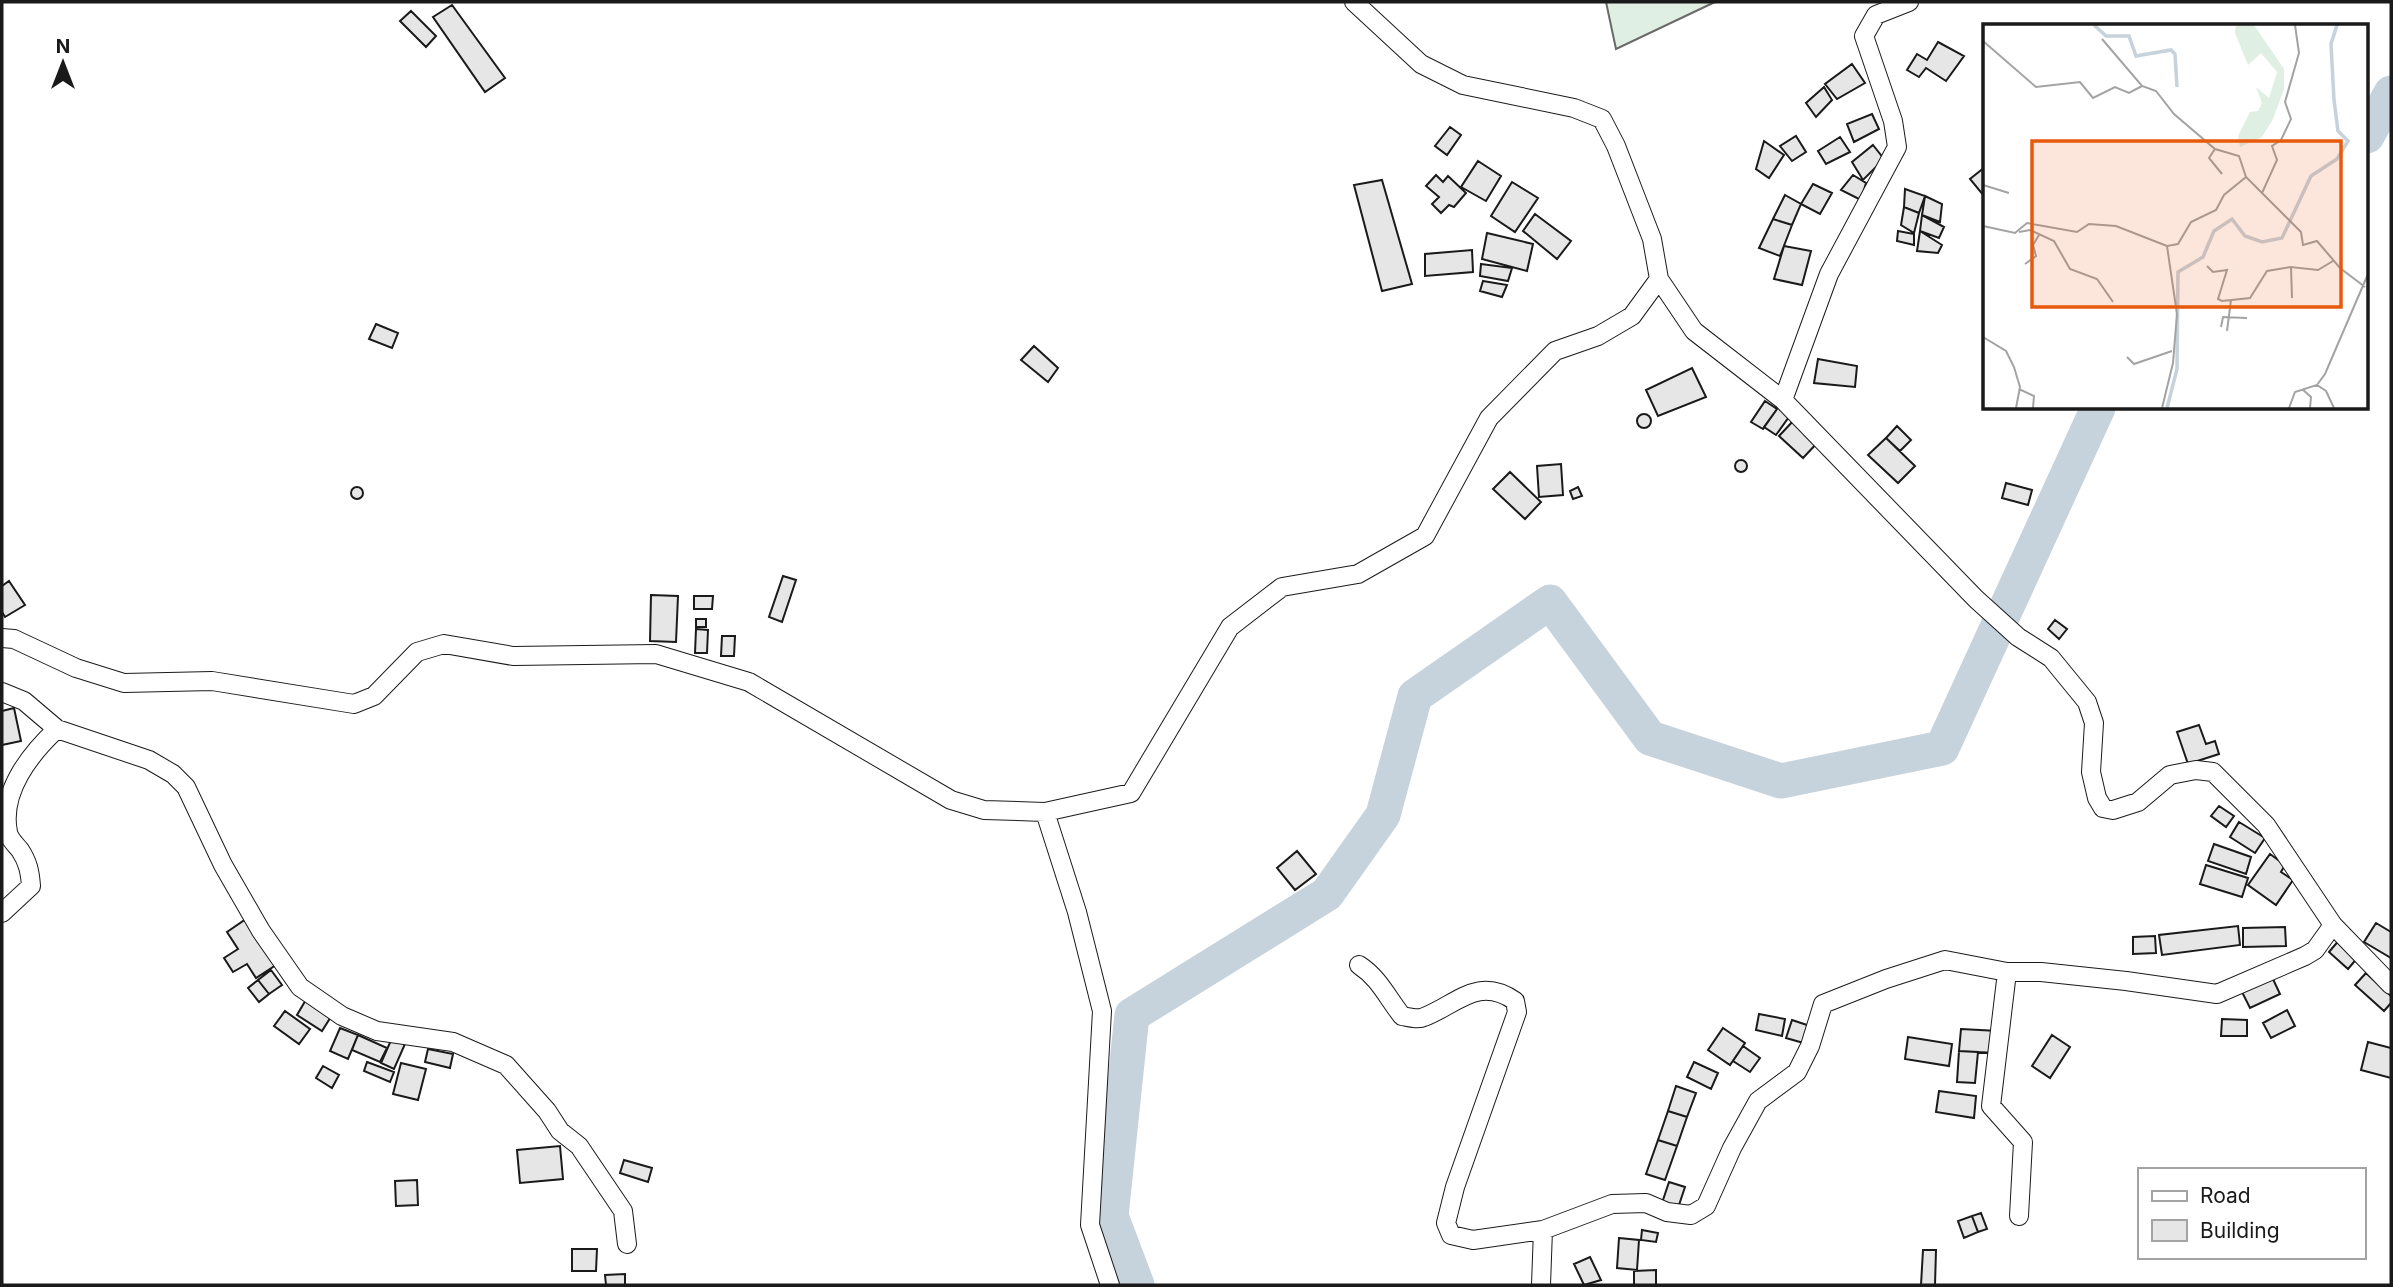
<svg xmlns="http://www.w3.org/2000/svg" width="2393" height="1287" font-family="Inter,sans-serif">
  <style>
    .green { fill: #e0efe3; stroke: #6a6a6a; stroke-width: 2 }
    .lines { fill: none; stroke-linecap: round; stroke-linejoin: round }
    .river { stroke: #c6d2dc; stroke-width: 35 }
    .building { fill: #e6e6e6; stroke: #1a1a1a; stroke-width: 2 }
    .street-casing { stroke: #1a1a1a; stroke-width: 20 }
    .street { stroke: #fff; stroke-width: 18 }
    .inset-river { fill: none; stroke: #c6d2dc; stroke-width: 3.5 }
    .inset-road { fill: none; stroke: #a3a3a3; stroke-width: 2 }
    .view { fill: #e8590c; fill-opacity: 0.15; stroke: #e8590c; stroke-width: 3.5 }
    .inset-edge { fill: none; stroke: #1a1a1a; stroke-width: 3.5 }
  </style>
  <rect width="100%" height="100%" fill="#fff"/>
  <path class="green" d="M1606 2H1715L1616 49Z"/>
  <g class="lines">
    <path class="river" d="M2367 136 2391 93
      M1137 1285 1111 1216 1132 1015 1327 894 1383 815 1415 696 1550 602 1650 738 1781 781 1942 748 2098 408"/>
  </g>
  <path class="building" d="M452 5 505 78 485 92 433 17Z
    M411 11 436 36 426 47 400 21Z
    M1938 42 1964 56 1946 81 1926 68 1919 77 1907 70 1917 54 1927 60Z
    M1852 64 1865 83 1837 99 1825 84Z
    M1824 87 1832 100 1816 117 1806 103Z
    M1872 114 1879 129 1854 142 1847 124Z
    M1450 127 1461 135 1447 155 1435 146Z
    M1796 136 1806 152 1792 161 1780 146Z
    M1840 137 1850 152 1826 164 1818 151Z
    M1764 141 1784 155 1769 178 1756 169Z
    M1873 145 1884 159 1863 180 1852 162Z
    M1478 161 1501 176 1486 201 1461 187Z
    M1985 167V195L1984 196 1970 179Z
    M1436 175 1443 182 1448 176 1466 193 1454 207 1449 205 1441 213 1432 204 1439 197 1426 186Z
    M1853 175 1866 183 1861 200 1841 190Z
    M1382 180 1412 284 1382 291 1354 185Z
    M1512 182 1538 198 1515 232 1491 216Z
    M1813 184 1832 193 1820 214 1801 204Z
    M1905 189 1925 196 1919 213 1904 207Z
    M1785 195 1801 204 1792 225 1773 219Z
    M1925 196 1942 204 1940 222 1922 215Z
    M1904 207 1919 213 1914 233 1901 225Z
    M1535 214 1571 241 1557 259 1523 231Z
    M1922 215 1944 227 1939 238 1920 231Z
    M1773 219 1792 225 1780 256 1759 248Z
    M1898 231 1914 234V245L1897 241Z
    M1920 231 1942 245 1938 253 1917 251Z
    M1487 233 1533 244 1527 271 1482 259Z
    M1784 246 1811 251 1802 285 1774 279Z
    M1472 250 1473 272 1425 276V254Z
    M1481 264 1512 268 1508 281 1480 276Z
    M1483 281 1507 285 1502 297 1480 291Z
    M376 324 398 333 392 348 369 339Z
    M1034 346 1058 368 1048 382 1021 360Z
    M1818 359 1857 366 1855 387 1814 383Z
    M1692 368 1706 397 1658 416 1646 390Z
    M1765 401 1777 409 1763 429 1751 422Z
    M1776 404 1791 414 1776 435 1764 427 1777 409Z
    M1637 421a7 7 0 1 1 14 0a7 7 0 1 1-14 0Z
    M1795 419 1819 441 1803 458 1779 436Z
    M1897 426 1911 440 1900 451 1886 438Z
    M1886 438 1915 466 1898 483 1868 455Z
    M1735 466a6 6 0 1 1 12 0a6 6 0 1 1-12 0Z
    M1561 464 1563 495 1539 497 1537 466Z
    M1510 472 1541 502 1525 519 1493 489Z
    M2006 483 2032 490 2028 505 2002 498Z
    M1578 487 1582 496 1573 499 1570 491Z
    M351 493a6 6 0 1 1 12 0a6 6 0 1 1-12 0Z
    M783 576 796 580 782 622 769 617Z
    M9 581 25 605 5 617 2 612V586Z
    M651 595 678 596 676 642 650 641Z
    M694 596H713L712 609H694Z
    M696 619H706V627H696Z
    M2055 620 2067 629 2059 639 2048 629Z
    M696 629 708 630 707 653H695Z
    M722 636H735L734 656H721Z
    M14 708 21 741 2 745V711Z
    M2199 725 2206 744 2215 741 2219 754 2188 764 2177 732Z
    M2219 806 2234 816 2226 827 2211 816Z
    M2239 822 2265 838 2255 853 2230 837Z
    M2214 844 2251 857 2246 874 2208 861Z
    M1297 851 1316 874 1295 890 1277 868Z
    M2270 854 2285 865 2281 872 2293 880 2276 905 2248 885Z
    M2206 865 2248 878 2242 897 2200 884Z
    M246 919 276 965 256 978 247 964 233 972 224 958 238 949 227 932Z
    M2376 923 2391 932V958L2364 942Z
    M2238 926 2240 945 2162 955 2159 935Z
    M2285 927 2286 946 2243 947V928Z
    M2155 936 2156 953 2133 954V937Z
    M2340 939 2359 956 2348 969 2329 952Z
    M271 970 282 985 269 994 258 980Z
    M2366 973 2391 996V1003L2384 1011 2355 985Z
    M2272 977 2280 994 2250 1008 2242 992Z
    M258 980 269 994 259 1002 248 988Z
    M307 998 332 1015 322 1031 297 1015Z
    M2287 1010 2295 1026 2271 1038 2263 1023Z
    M285 1011 310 1029 299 1044 274 1026Z
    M1759 1014 1785 1019 1782 1036 1756 1030Z
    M2222 1019 2247 1020V1036H2221Z
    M1792 1020 1813 1027 1807 1044 1786 1038Z
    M340 1028 358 1035 348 1059 330 1051Z
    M1723 1028 1745 1043 1730 1065 1708 1050Z
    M1961 1029 1998 1031 1996 1053 1959 1051Z
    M358 1035 387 1048 380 1062 352 1050Z
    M2052 1035 2070 1047 2050 1078 2032 1066Z
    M1908 1037 1952 1044 1949 1066 1905 1059Z
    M392 1038 405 1044 394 1069 381 1063Z
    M2368 1042 2391 1048V1078L2361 1070Z
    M1743 1046 1760 1058 1750 1072 1733 1061Z
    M428 1049 453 1054 450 1068 425 1062Z
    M1959 1051 1978 1052 1975 1083 1957 1082Z
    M367 1062 394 1072 390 1082 364 1071Z
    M1694 1062 1718 1073 1711 1089 1687 1077Z
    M401 1063 426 1069 418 1100 393 1094Z
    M323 1066 339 1075 332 1088 316 1078Z
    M1676 1086 1696 1093 1687 1117 1668 1111Z
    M1939 1091 1976 1096 1974 1118 1936 1112Z
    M1668 1111 1687 1117 1677 1146 1658 1140Z
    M1658 1140 1677 1146 1665 1180 1646 1174Z
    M560 1146 563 1179 520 1183 517 1150Z
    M624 1160 652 1168 648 1182 620 1173Z
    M417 1180 418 1205 396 1206 395 1181Z
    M1669 1182 1685 1187 1678 1208 1662 1203Z
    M1981 1213 1987 1229 1978 1232 1972 1216Z
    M1972 1216 1978 1232 1964 1238 1958 1221Z
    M1642 1230 1658 1233 1656 1242 1641 1240Z
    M1619 1238 1639 1240 1637 1270 1617 1268Z
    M572 1249H597L596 1271H572Z
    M1923 1250H1936L1935 1285H1921Z
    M1590 1257 1601 1280 1584 1285 1574 1264Z
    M1656 1270V1285H1634V1271Z
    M625 1274V1285H606L605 1275Z"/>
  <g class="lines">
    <g class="street-casing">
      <path id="street" d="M1354 2 1421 64 1463 85 1574 108 1602 119 1616 146 1652 239 1659 279 1694 331 1783 400
        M1909 2 1876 15 1864 36 1893 121 1897 147 1829 274 1783 400 1976 599 2018 637 2051 658 2087 702 2094 723 2091 772 2097 798 2103 808 2113 810 2138 802 2170 775 2196 770 2213 772 2266 825 2333 925 2391 985
        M2 638 14 639 76 668 124 683 212 681 354 704 374 696 417 652 444 644 513 656 656 654 749 682 951 800 984 810 1045 812
        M2 692 24 701 57 729 149 760 173 774 186 787 223 865 261 931 300 987 342 1016 377 1031 453 1042 506 1065 547 1111 560 1131 579 1146 623 1211 627 1244
        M2 913 31 886C30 872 28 862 20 850 16 845 9 839 8 832 0 792 30 754 57 729
        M1359 965C1379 978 1387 997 1402 1016 1408 1017 1418 1020 1424 1017 1456 1005 1478 975 1515 1001L1517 1012 1455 1187 1446 1223 1451 1235 1473 1240 1543 1230 1612 1204 1646 1203 1667 1212 1691 1215 1706 1206 1732 1148 1758 1101 1797 1072 1810 1046 1823 1004 1886 979 1945 960 2007 972
        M2019 1216 2023 1142 1991 1106 2007 972H2041L2126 981 2217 994 2305 956 2315 950 2333 925
        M1110 1285 1090 1225 1102 1011 1077 912 1045 812 1131 793 1230 627 1282 587 1358 574 1425 536 1489 418 1555 351 1598 336 1632 316 1659 279
        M1541 1285 1543 1230"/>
    </g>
    <use href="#street" class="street"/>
  </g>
  <g transform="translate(1983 24)">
    <rect width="385" height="385" fill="#fff"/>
    <path d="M253 1H271L301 45V65L290 95 279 113 257 123 255 112 267 88 275 87 279 79 273 63 286 74 294 48 278 29 265 41 252 9Z" fill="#e0efe3"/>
    <path class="inset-river" d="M111 1 123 12H146L153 32 188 26 192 30 194 63M184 384 194 345 195 248 220 233 231 207 249 195 262 212 279 218 299 214 328 152 354 135 365 117 355 107 351 76 348 20 354 1"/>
    <path class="inset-road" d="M312 1 316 29 302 78 308 95 298 116 289 122 294 136 279 169 318 208 320 221 334 217 357 244 382 263M119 15 159 62 173 67 191 90 232 125 256 132 263 153 279 169M0 17 53 63 97 58 110 74 132 63 146 69 159 62M232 125 226 134 239 150M0 161 26 169M0 202 32 209 44 199 94 208 106 200 133 202 184 222M36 208 47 206 71 217 87 245 114 255 130 278M42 240 53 232 50 221 56 211M224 242 230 248 244 246 235 275 239 277 267 274 284 247 308 243M309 274 308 243 335 246 350 237M238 303 240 293 264 294M244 307 248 276M0 313 23 327 31 343 37 363 33 384M144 333 151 340 189 327M334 361 343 367 351 384M36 365 51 372 50 384M319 365 328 373 327 384M179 384 190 339 194 290 184 222 195 220 208 198 233 186 241 171 263 153M306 384 312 368 334 361 342 350 385 250"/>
    <path class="view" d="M49 117H358V283H49Z"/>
    <rect width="385" height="385" class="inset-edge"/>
  </g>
  <rect width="2393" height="1287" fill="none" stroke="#1a1a1a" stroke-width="7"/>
  <rect x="2138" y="1168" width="228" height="91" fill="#ffffff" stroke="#a3a3a3" stroke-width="2"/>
  <rect x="2152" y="1191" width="35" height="10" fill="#ffffff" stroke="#a3a3a3" stroke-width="2"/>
  <text x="2200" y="1203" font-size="21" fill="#1a1a1a">Road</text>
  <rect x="2152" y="1220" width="35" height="21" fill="#e6e6e6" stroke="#a3a3a3" stroke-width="2"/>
  <text x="2200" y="1238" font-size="21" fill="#1a1a1a">Building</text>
  <g transform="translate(63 63)" stroke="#ffffff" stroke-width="5" paint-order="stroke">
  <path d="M0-5L12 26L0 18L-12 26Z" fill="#1a1a1a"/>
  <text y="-10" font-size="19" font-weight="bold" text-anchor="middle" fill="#1a1a1a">N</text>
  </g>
</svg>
